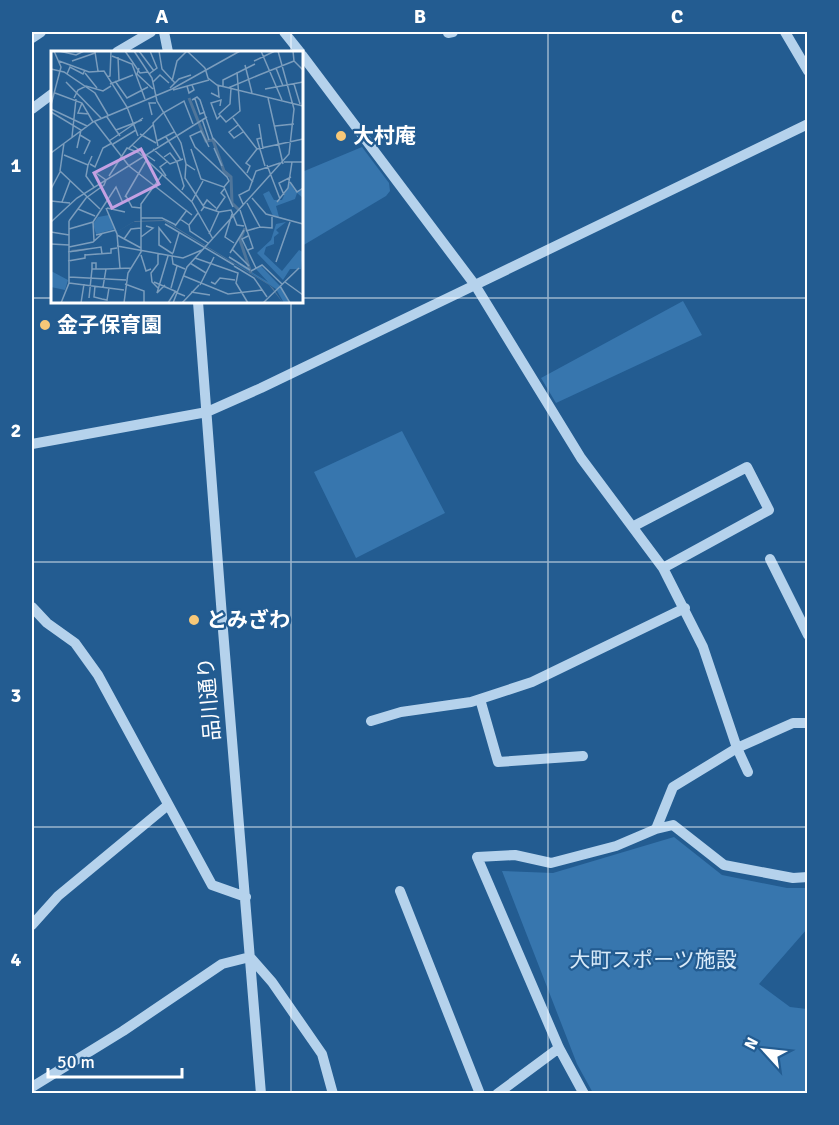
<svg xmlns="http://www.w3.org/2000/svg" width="839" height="1125" font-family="Signika,'Noto Sans JP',sans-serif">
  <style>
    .green { fill: #3776ae }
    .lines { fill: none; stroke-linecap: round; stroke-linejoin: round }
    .minor { stroke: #b5d2ec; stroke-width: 10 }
    .grid { fill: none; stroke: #fff; stroke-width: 1.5; stroke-opacity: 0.55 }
    .poi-dot { fill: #f7c878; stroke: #235c91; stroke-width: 2 }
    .labels { text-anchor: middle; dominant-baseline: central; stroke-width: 4.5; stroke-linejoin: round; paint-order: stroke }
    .poi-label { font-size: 21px; font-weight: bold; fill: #fff; stroke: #235c91; text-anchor: start }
    .street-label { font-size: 21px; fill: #fff; stroke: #235c91 }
    .park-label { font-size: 21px; fill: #daebf9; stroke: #235c91 }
    .inset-river { fill: none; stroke: #4f759a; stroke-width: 3 }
    .inset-road { fill: none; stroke: #7b9dbd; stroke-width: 1.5 }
    .view { fill: #c4a0e2; fill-opacity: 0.15; stroke: #c4a0e2; stroke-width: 3 }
    .inset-edge { fill: none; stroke: #fff; stroke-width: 3 }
    .neatline { fill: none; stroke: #fff; stroke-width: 2 }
    .grid-label { font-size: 20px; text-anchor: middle; font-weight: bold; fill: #fff }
  </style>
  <rect width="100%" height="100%" fill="#235c91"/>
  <path class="green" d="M362 147 389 183 390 191 386 196 302 246V172Z
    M683 301 702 335 556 403 541 378Z
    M402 431 445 513 356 558 314 472Z
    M674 837 722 875 787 888H807V929L759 984 790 1007 807 1009V1093H593L577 1064 502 871 553 873Z"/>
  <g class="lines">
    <path class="minor" d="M164 32 168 52
      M284 32 300 52
      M448 32V33L453 32
      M785 32 808 71
      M32 38 41 32
      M117 52 151 32
      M302 55 475 285 581 458 663 568 703 647 737 748 748 772
      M32 109 52 94
      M198 302 223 630 261 1094
      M32 444 207 412 261 388 475 285 808 124
      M634 526 747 467 769 510 663 568
      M770 559 808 635
      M32 607 47 623 75 643 98 675 212 885 246 897
      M480 699 498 762 583 756
      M371 721 401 712 471 702 532 682 685 608
      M656 829 673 787 737 748 793 723H808
      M400 891 480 1094
      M32 925 58 896 168 805
      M32 1087 123 1031 222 964 250 957 272 982 322 1054 333 1094
      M497 1094 559 1048
      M584 1094 559 1048 477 857 515 855 551 863 616 846 656 829 673 825 724 865 793 878 808 877"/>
  </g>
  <path class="grid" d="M291 32V52M548 32V1094M32 298H52M302 298H808M291 302V1094M32 562H808M32 827H808"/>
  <g class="poi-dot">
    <circle cx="341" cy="136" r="6"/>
    <circle cx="45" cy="325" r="6"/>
    <circle cx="194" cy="620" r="6"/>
  </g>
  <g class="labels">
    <g class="poi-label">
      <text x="353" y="136">大村庵</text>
      <text x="57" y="325">金子保育園</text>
      <text x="206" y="620">とみざわ</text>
    </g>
    <g class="street-label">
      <text transform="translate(209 699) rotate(-95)">品川通り</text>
    </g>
    <g class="park-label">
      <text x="653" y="960">大町スポーツ施設</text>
    </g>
  </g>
  <g transform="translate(51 51)">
    <rect width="252" height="252" fill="#235c91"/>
    <path d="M239 131 244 140 252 138V147L246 142 244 148 225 155 228 166 249 172 222 165 212 143 218 140 223 149H231ZM58 164 64 178 45 183 42 173 47 166ZM235 171 225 179 228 182 223 186V193L215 196 213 203 231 220 248 199 252 201 250 218H239L232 229 206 202 220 189 225 173ZM185 212 197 217 199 213V220L217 231 205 218 210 215 229 235 238 252H233L225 238ZM0 220 17 229 14 239 0 236Z" fill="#3776ae"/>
    <path d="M113 169 216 232 222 237 232 252 218 234 113 170 82 171 36 199 24 201 19 199 39 197 84 170Z" fill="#4f759a"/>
    <path class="inset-river" d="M138 47 155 90 162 89 173 120 180 126 181 152 188 159M194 177 189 189 200 222"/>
    <path class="inset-road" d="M8 0 25 4 33 0M74 0 89 22 97 21M83 0 101 27 106 50 130 92 135 113 144 119M88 0 103 20M108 0 111 18 124 32M136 0 154 17M210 0 231 49M242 0 243 10 252 19M44 1 47 20M61 5 81 13 94 48M67 6 68 29M8 10 38 21 53 20 76 56 87 85M21 10 44 2M203 10 224 0M194 14 201 42M88 17 86 23 102 38M154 17 157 27 166 34 252 55M225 17 232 35M0 18 13 21 44 42 57 64M34 22 46 37M16 23 19 16 32 23 34 19M98 23 106 17 99 0M208 24 243 10M56 26 59 25 60 0M64 30 76 47 97 36M121 30 126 10 136 0M15 31 50 67M102 31 109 24 118 32M59 33 82 24M243 33 249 53M136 35 138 42 143 39 141 34M172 35V29L204 13M119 37 128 28 140 24M177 37 208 24M180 37 179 53 168 63 175 71 189 60 186 21M214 38 252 31M122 39 158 29M4 42 31 52 42 71M160 42 168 46 167 34M23 47 27 39 35 35 52 40 60 35M217 47 232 113M144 48 149 63 154 61M141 49 146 46 149 49 162 88M31 52 27 62 38 63M0 54 10 16 3 0M169 55 170 49 160 52 166 68 169 65M0 58 36 75M0 61 30 79 26 97M101 64 98 52H105M56 66 69 85M182 67 206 98M151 68 158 89M43 70 78 115 141 164M208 73 212 98M187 74 178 81 183 87 192 81M224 75 243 73M65 79 91 69M89 83 105 92M29 84 39 90 33 103M21 86 25 48M115 86 130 109M162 87 202 131M210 87 206 88 214 115M58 90 92 67M106 90 123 81M13 92 9 120 49 158M62 93 85 79M81 94 104 110M107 95 102 72 112 62 133 50 142 73M158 96 150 80 139 85 144 96 176 126 178 130 173 136M78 97 102 74M163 97 171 115M102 98 119 113 132 108M140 98 150 128 173 136 182 156M0 102 42 71 121 38 189 0M13 104 37 114 41 105M113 106 119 102 126 111 133 135 131 139M233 111H252M39 113 44 116 52 97 61 92M135 113 134 127 153 156M37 114 35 125 43 136M216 114 229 148M196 122 199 115 195 112 206 98 252 88M58 125 76 97 88 102 141 151 162 188M115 125 109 116 117 110M239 131 246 141 252 137M0 138 9 121M233 144 228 132 240 126M75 145 81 156 90 157M74 146 96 108M201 147 215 163 252 173M0 150 19 152M141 150 152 130M11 151 19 130M226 151 237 137 241 111M192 153 188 144 198 139 205 120 229 112M152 155 156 149 165 157M55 157 66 183 69 217M56 157 74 161M27 158 44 165M165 159 174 146 170 142 174 137M189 159 202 197 197 199M150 160 153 156 168 161 180 159 186 174 193 175M181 163 174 186 183 192M90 167H111L125 174M129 168 138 174 147 162M18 170 35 147 53 134 55 129 45 122M0 171 26 147 156 66M42 171 43 190M114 173 183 214M138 174 139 180 157 192M124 175 136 159M209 176 221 177V166M18 178 42 171 65 136 72 152M195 180 209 176 196 152M0 181 18 184M158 183 168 161M45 184 65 179M66 184 90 197M197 185 191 188 205 217M90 186 102 177 95 175M73 188 80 178 90 177M120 192 108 177V194L122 203M0 193 18 194M66 195 132 207 151 199M18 196 42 191 52 182M181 198 198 215M17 201 50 196 51 203M122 202 128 182M179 202 193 179M107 203V213L100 222 101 231 107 237M34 204 60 202V198L66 197M90 204 95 220 100 218M121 205 122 213 134 218M178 206 199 219M144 207 187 222 185 232 197 252M17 210 34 207V203M225 211 239 171M139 212 155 222M183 215 203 227 216 246M45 218V212H41V218H55L80 217M200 220 211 214 231 233M133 225 177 243 211 239M18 226 75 229M103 231 126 241M160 231 164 233 169 227 184 229M234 231 252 244M18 232 73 239M74 233 93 240V252M114 234 106 242 117 205M149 234 163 206M44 235 43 246 51 248 56 249 58 237M229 235 239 252M52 236 55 218M120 237 126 215M140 241 159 244M38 247 41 218M10 252 18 232V170M30 252 33 233M73 252 77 222 90 201V153L111 124M117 252 124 241 134 245M122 252 136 216 238 103 243 58 227 0M131 252 148 234M212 252 248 217"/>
    <path class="view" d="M90 98 108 133 61 157 43 122Z"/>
    <rect width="252" height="252" class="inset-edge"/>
  </g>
  <rect width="839" height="1125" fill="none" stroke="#235c91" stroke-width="66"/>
  <g transform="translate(764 1050) rotate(297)" stroke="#235c91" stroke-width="4.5" paint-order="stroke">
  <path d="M0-4.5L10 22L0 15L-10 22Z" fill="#ffffff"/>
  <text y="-9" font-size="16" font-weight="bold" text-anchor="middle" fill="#ffffff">N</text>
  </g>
  <path d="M48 1068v9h134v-9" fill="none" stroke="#ffffff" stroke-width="3"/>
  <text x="57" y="1068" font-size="18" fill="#ffffff" stroke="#235c91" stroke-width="4.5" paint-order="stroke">50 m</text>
  <rect x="33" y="33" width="773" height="1059" class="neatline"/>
  <g class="grid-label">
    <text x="162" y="23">A</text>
    <text x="420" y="23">B</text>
    <text x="677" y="23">C</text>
    <text x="16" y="172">1</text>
    <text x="16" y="437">2</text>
    <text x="16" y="702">3</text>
    <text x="16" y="966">4</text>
  </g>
</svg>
